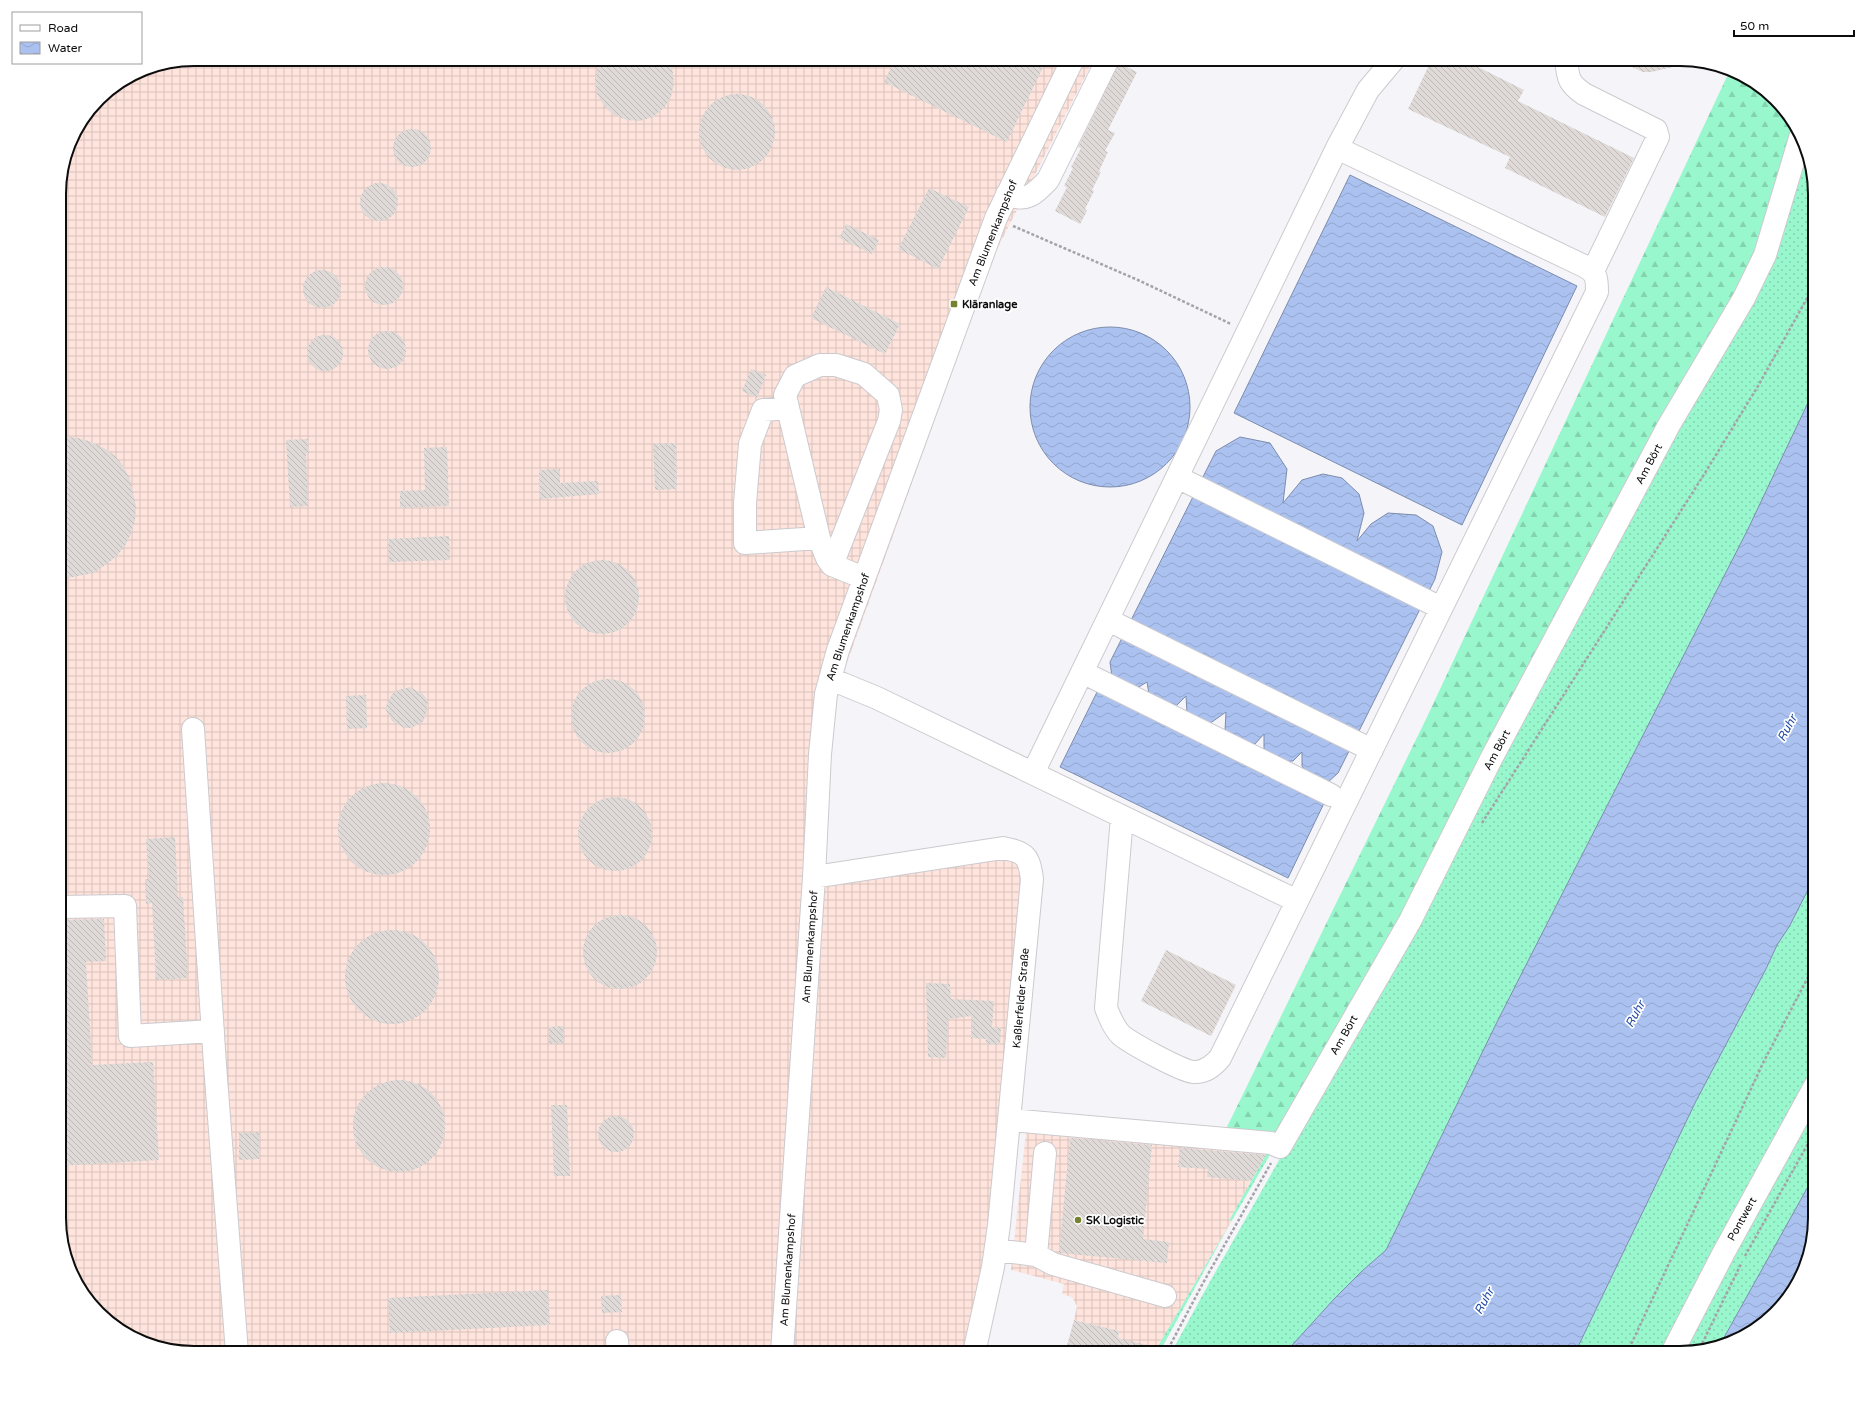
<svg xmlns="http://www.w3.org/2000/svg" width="1874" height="1412" font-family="'Varela Round',sans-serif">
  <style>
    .industrial { fill: url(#industrial-grid) }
    .grass { fill: url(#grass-dots) }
    .forest { fill: url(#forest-firs) }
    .water { fill: url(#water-waves); stroke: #7c8cad }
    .building { fill: url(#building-back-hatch) }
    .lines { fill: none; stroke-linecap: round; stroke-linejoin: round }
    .minor-casing { stroke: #cccace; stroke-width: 24 }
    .path { stroke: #a4a3a6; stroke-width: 2.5; stroke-dasharray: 3 2; stroke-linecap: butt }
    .minor { stroke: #fff; stroke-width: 22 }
    .poi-dot { fill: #76822f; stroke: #fff; stroke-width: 1.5 }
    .labels { text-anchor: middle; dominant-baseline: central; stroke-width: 3.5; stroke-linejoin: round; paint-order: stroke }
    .street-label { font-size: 11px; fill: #0e0d0e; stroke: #fff }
    .poi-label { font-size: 11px; font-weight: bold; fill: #0e0d0e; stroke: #fff; text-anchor: start }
    .water-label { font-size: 12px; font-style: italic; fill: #254ca4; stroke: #fff }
    .rim { fill: none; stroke: #0e0d0e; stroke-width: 2 }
  </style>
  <defs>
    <pattern id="industrial-grid" width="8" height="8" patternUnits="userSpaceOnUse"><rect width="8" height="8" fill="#fee4dd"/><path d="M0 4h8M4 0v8" fill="none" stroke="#d8c2bc"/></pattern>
    <pattern id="grass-dots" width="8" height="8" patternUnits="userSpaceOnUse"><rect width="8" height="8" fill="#99f7cd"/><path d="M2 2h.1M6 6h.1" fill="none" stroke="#83d3af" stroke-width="1.8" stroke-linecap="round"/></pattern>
    <pattern id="forest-firs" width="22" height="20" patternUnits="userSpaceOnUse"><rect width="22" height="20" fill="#99f7cd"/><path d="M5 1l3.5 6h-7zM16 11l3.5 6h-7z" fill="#83d3af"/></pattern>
    <pattern id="water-waves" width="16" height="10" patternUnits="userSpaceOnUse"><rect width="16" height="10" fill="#abc2f1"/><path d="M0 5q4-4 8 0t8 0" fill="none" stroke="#92a6cd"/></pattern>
    <pattern id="building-back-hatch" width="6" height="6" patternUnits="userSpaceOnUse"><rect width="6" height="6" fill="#dfdad8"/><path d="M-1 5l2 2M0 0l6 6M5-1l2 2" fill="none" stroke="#bebab8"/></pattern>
  </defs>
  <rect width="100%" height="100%" fill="#f5f4f8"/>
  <path class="industrial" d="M194 59H1094L995 253 822 732 814 877 1003 848 1030 863 993 1267 972 1353H194L150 1346 112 1325 73 1278 59 1227V185L69 142 99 98 143 69Z
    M1026 1132 1267 1153 1230 1219 1231 1222 1154 1353H1115L1119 1331 1074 1320 1077 1306 1072 1297 1062 1294 1064 1284 1011 1270Z"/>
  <path class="grass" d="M1804 148 1815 194V388L1748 529 1497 1022 1386 1250 1362 1271 1334 1299 1285 1353H1171L1208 1285 1286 1148Z
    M1815 876V1174L1721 1343 1680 1353H1575L1696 1101 1766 969 1777 945 1789 927Z
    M1267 1153H1271L1231 1222 1159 1353H1154L1231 1222 1230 1219Z"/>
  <path class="forest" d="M1730 70 1762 87 1798 131 1760 252 1403 921 1281 1131 1271 1135 1224 1133 1427 717Z"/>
  <path class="water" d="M1350 175 1577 286 1462 525 1234 413Z
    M1030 407a80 80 0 1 1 160 0a80 80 0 1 1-160 0Z
    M1815 388V876L1789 927 1777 945 1766 969 1696 1101 1575 1353H1285L1334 1299 1362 1271 1386 1250 1497 1022 1748 529Z
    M1240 437 1270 443 1287 469 1283 503 1302 480 1323 474 1342 478 1359 494 1364 513 1357 541 1371 524 1388 513 1416 515 1433 526 1442 552 1435 579 1338 773 1327 783 1312 780 1302 766V752L1293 761 1276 762 1264 749V734L1254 745 1225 731 1226 712 1209 724 1187 712 1186 696 1174 708 1149 694 1147 682 1137 688 1112 677 1110 662 1216 451Z
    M1099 688 1326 799 1288 878 1060 767Z
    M1815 1174V1218L1808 1262 1787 1300 1740 1339 1721 1343Z"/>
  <path class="building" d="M602 59H667L672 66 674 83 671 97 664 108 653 117 640 121 627 120 614 115 604 106 597 94 595 79 598 66Z
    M895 59H1047L1007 142 884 82Z
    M1432 59H1462L1524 90 1518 101 1634 158 1605 217 1505 168 1510 157 1408 109Z
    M1614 59H1680L1686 60V64L1651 72H1643Z
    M1119 63 1137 72 1108 130 1115 133 1105 151 1108 152 1099 171 1101 172 1092 190 1094 191 1085 209 1087 211 1080 224 1055 211 1067 187 1064 186 1073 168 1071 167 1081 148 1078 147Z
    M699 132a38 38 0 1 1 76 0a38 38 0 1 1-76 0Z
    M393 148a19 19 0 1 1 38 0a19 19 0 1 1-38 0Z
    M360 202a19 19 0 1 1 38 0a19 19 0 1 1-38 0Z
    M929 188 969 207 938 269 898 249Z
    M846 224 879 240 872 254 839 238Z
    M365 286a19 19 0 1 1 38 0a19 19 0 1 1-38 0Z
    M303 289a19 19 0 1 1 38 0a19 19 0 1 1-38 0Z
    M826 287 900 324 885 354 811 318Z
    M368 350a19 19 0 1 1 38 0a19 19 0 1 1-38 0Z
    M307 353a18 18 0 1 1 36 0a18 18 0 1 1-36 0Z
    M751 369 766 375 757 398 742 391Z
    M59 436 78 438 92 442 104 448 115 456 124 467 130 479 136 506 135 520 131 534 125 546 116 557 94 573 67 578H59Z
    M308 439 309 454H306L308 506 290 507 286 440Z
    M676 443 677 489 655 490 653 444Z
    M447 447 449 506 400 508V491L425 490 424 448Z
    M560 469V483L598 481 599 494 540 499 539 470Z
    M449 536 450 560 389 562 388 539Z
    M565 597a37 37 0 1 1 74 0a37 37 0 1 1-74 0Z
    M571 716a37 37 0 1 1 74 0a37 37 0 1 1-74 0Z
    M410 687 423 694 427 700 428 708 423 722 411 728H404L392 721 385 708 392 694 398 690Z
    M366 695 367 728 347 729 346 696Z
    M338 829a46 46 0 1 1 92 0a46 46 0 1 1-92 0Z
    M578 834a37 37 0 1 1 74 0a37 37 0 1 1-74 0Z
    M175 837 178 897H183L188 978 156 980 152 903 146 904 145 879H149L146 839Z
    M583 952a37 37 0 1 1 74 0a37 37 0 1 1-74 0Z
    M104 919 106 961 86 962 92 1065 153 1062 159 1160 59 1166V920Z
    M345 977a47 47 0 1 1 94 0a47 47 0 1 1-94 0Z
    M1166 950 1236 985 1211 1036 1141 1001Z
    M926 983 950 984 951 999 994 1001 992 1027 1001 1028 1000 1045 986 1044V1039L971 1038 972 1016 948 1019 946 1058 928 1057Z
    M563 1026 564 1043 549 1044V1027Z
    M353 1126a46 46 0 1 1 92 0a46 46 0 1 1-92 0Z
    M551 1105H567L570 1176H554Z
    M598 1134a18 18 0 1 1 36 0a18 18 0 1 1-36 0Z
    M259 1132V1159L239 1160V1133Z
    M1070 1138 1152 1145 1143 1239 1169 1242 1167 1263 1059 1253Z
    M1180 1148 1266 1155 1251 1181 1207 1177 1208 1169 1178 1167Z
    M548 1290 550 1325 390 1333 388 1298Z
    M621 1295 622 1312 602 1313 601 1296Z
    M1074 1320 1119 1331 1118 1338 1160 1348V1353H1065Z"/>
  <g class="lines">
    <g class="minor-casing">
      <path id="minor" d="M1566 59C1568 78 1568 83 1584 94L1656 130 1658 137 1593 271
        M1007 194C1026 203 1035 194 1048 180L1108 59
        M788 408 785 395 795 376 820 365H836L864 374 888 395 891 410 889 421 832 565
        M1177 477 1441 608
        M819 538 788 408 763 410 750 444 745 503V543L819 538 827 558 832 565 864 578
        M1108 620 1372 750
        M1082 672 1331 795
        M830 680 843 684 877 698 1297 901
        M193 729 215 1065 237 1353
        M1033 773 1337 148 1368 90 1394 59
        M1122 817 1106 1008C1110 1018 1114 1028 1121 1035 1132 1044 1180 1070 1193 1072 1205 1073 1213 1066 1220 1058L1597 292C1597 278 1597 273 1584 266L1337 148
        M814 877 1003 848C1026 852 1029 857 1032 879L999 1225 993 1267 974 1353
        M59 907 125 906 130 1036 213 1031
        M1010 1120 1271 1143 1280 1147 1410 921 1491 759 1669 425 1744 298 1765 255 1801 135
        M996 1250 1036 1255 1053 1264 1165 1296
        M1036 1255 1045 1153
        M617 1341 618 1353
        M782 1353 814 877 820 754 826 694 838 650 996 218 1073 59
        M1672 1353 1723 1254 1815 1086"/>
    </g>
    <path class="path" d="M1013 226 1138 280 1231 324
      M1482 823 1705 473 1758 386 1815 284
      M1745 1256 1815 1131
      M1700 1348 1741 1264
      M1166 1353 1203 1283 1271 1163
      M1627 1353 1764 1061 1815 964"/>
    <use href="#minor" class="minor"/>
  </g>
  <g class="poi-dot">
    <rect x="950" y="300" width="8" height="8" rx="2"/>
    <circle cx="1078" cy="1220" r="4"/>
  </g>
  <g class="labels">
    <g class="street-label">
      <text transform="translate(993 233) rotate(-68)">Am Blumenkampshof</text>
      <text transform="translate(1649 464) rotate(-62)">Am Bört</text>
      <text transform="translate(848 627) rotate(-71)">Am Blumenkampshof</text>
      <text transform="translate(1497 750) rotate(-62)">Am Bört</text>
      <text transform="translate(810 947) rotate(-86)">Am Blumenkampshof</text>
      <text transform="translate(1021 998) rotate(-85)">Kaßlerfelder Straße</text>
      <text transform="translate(1344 1035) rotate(-60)">Am Bört</text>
      <text transform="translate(1742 1219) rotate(-61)">Pontwert</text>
      <text transform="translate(788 1270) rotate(-86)">Am Blumenkampshof</text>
    </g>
    <g class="poi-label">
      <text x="962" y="304">Kläranlage</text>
      <text x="1086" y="1220">SK Logistic</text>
    </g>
    <g class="water-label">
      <text transform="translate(1787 728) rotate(-62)">Ruhr</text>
      <text transform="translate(1635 1014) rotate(-62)">Ruhr</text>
      <text transform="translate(1484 1301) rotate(-62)">Ruhr</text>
    </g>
  </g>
  <path d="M0 0H1874V1412H0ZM194 66H1680A128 128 0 0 1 1808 194V1218A128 128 0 0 1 1680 1346H194A128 128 0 0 1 66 1218V194A128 128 0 0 1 194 66Z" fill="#fff" fill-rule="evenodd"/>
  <path class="rim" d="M194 66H1680A128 128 0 0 1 1808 194V1218A128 128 0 0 1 1680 1346H194A128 128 0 0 1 66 1218V194A128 128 0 0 1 194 66Z"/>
  <rect x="12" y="12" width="130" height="52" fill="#ffffff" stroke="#9f9e9f"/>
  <rect x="20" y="25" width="20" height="6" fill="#ffffff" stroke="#9f9e9f"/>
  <text x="48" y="32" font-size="12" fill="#0e0d0e">Road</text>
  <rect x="20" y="42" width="20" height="12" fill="url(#water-waves)" stroke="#9f9e9f"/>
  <text x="48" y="52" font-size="12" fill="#0e0d0e">Water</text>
  <path d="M1734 30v6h120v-6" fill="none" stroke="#0e0d0e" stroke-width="2"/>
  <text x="1740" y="30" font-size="12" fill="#0e0d0e" stroke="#ffffff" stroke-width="3" paint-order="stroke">50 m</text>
</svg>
